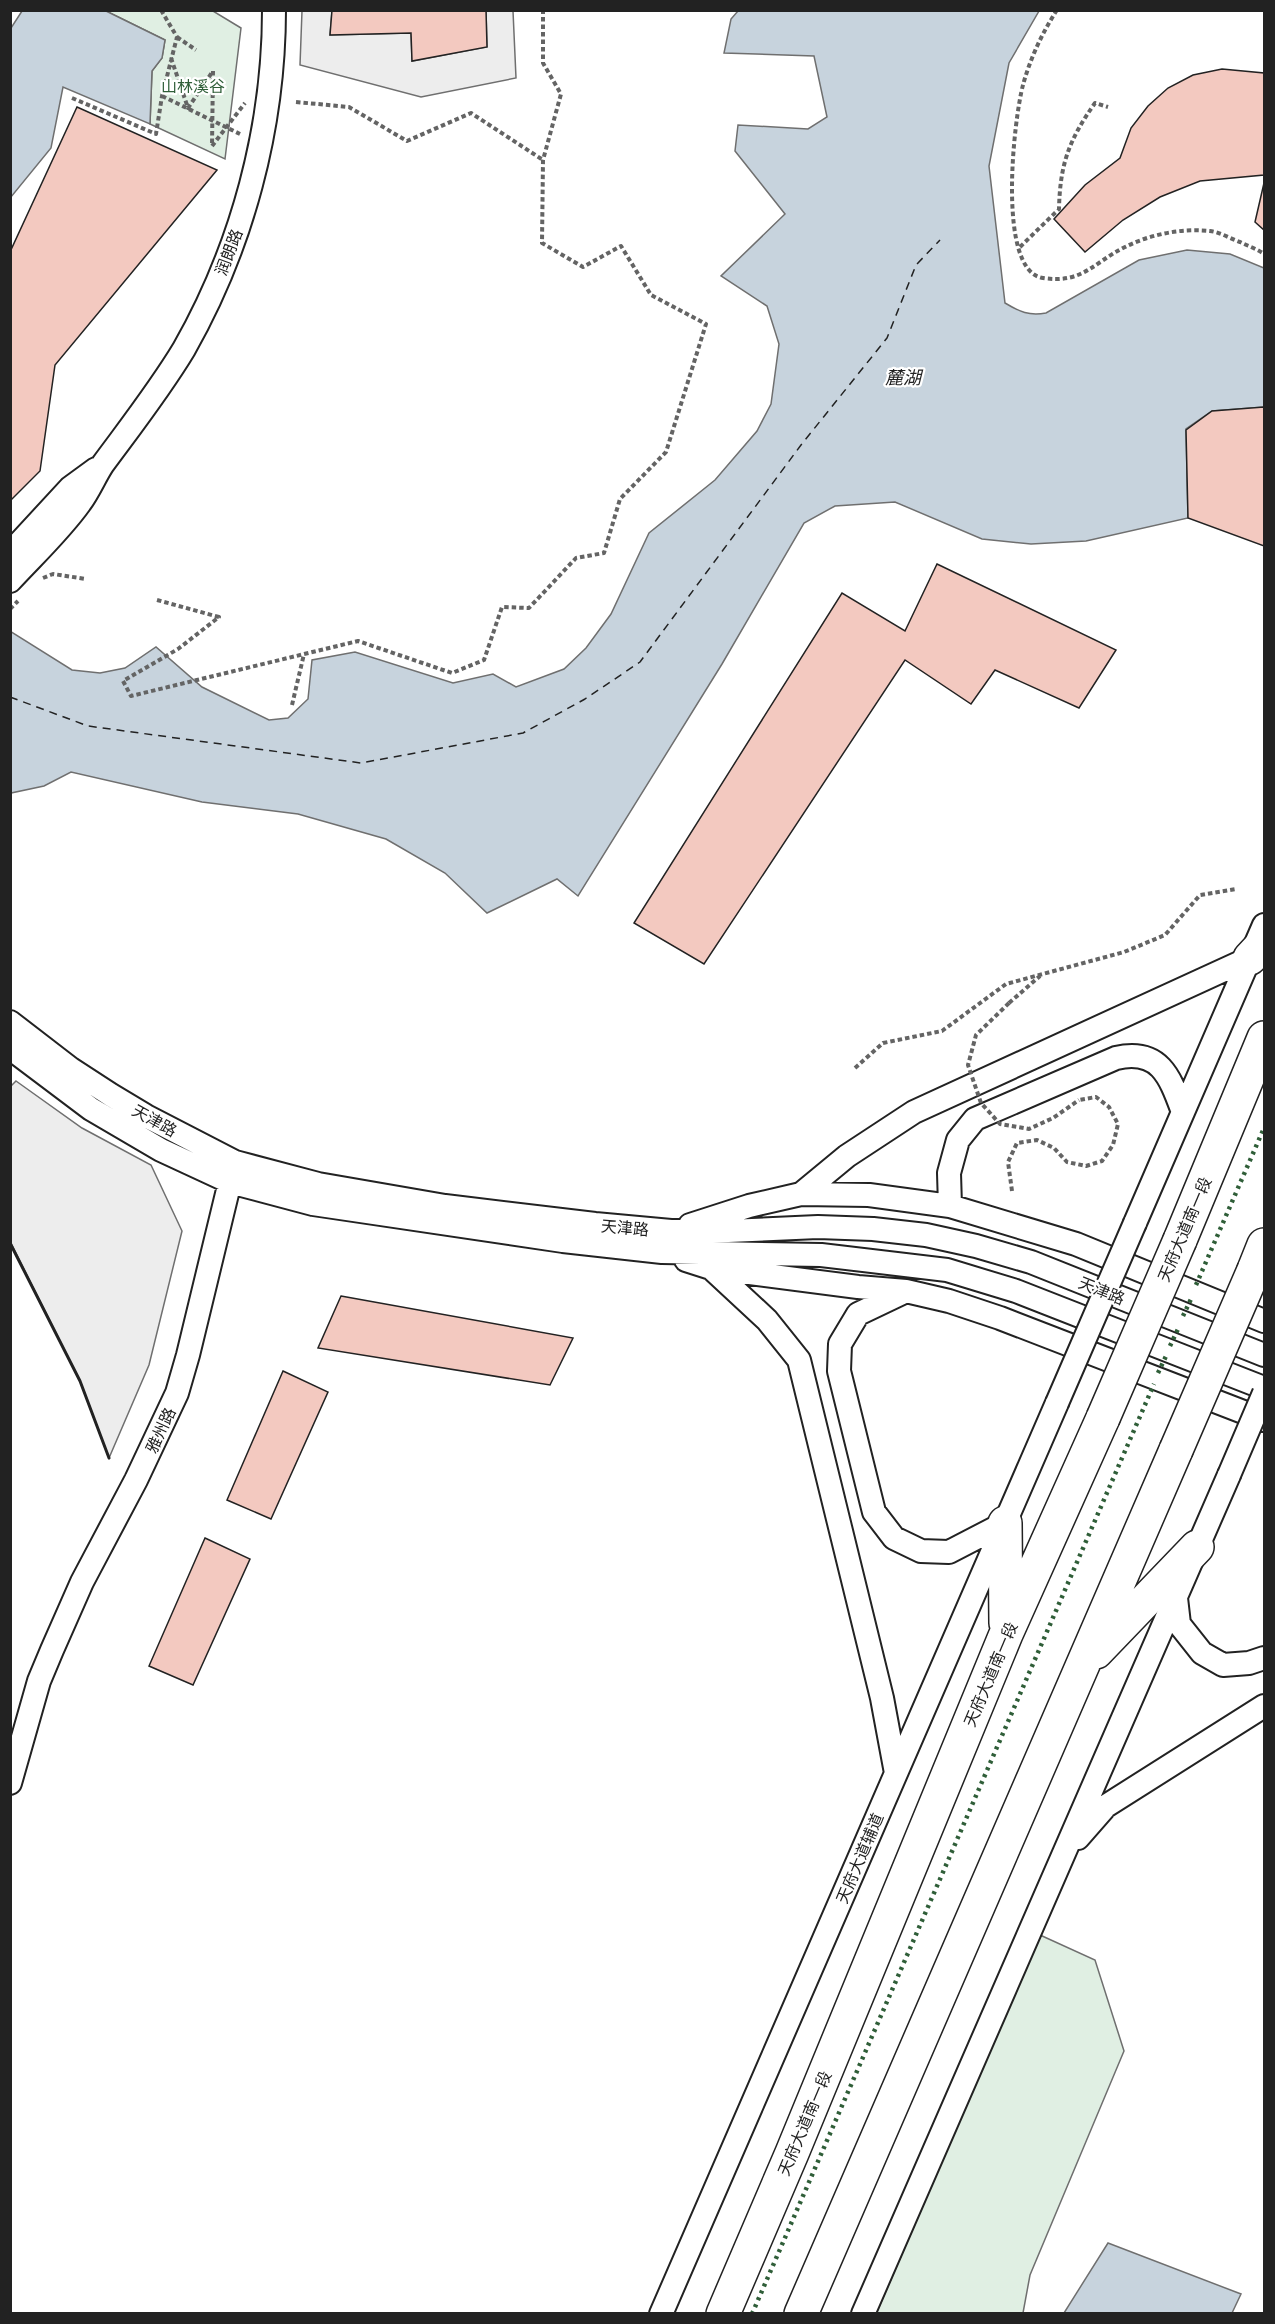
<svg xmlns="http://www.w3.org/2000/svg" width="1275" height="2324" font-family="Lato,'Noto Sans SC',sans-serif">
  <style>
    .green { fill: #e0efe3; stroke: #6f6f6f; stroke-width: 1.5 }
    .parking { fill: #ededed; stroke: #6f6f6f; stroke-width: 1.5 }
    .water { fill: #c7d3dd; stroke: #6f6f6f; stroke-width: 1.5 }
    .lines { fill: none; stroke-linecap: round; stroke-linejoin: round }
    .ferry { stroke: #222; stroke-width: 1.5; stroke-dasharray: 8 6; stroke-linecap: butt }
    .building { fill: #f3c9c0; stroke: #222; stroke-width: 1.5 }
    .minor-casing { stroke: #222; stroke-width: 26 }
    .highway-casing { stroke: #222; stroke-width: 36 }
    .path { stroke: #646464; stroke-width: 4; stroke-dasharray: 4.5 3; stroke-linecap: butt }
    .minor { stroke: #fff; stroke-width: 22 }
    .highway { stroke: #fff; stroke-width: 33 }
    .minor-bridge-casing { stroke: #222; stroke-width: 26; stroke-linecap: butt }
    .highway-bridge-casing { stroke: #222; stroke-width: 36; stroke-linecap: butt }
    .path-bridge { stroke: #646464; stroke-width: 4; stroke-dasharray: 4.5 3; stroke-linecap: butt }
    .minor-bridge { stroke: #fff; stroke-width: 22 }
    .highway-bridge { stroke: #fff; stroke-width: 33 }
    .hedge { stroke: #2f5e38; stroke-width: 4.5; stroke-dasharray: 3 4.5; stroke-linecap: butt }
    .wall { stroke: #222; stroke-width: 3 }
    .labels { text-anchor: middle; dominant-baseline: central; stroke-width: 4.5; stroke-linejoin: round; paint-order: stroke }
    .park-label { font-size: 16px; fill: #2f5e38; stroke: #fff }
    .street-label { font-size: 16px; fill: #222; stroke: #fff }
    .water-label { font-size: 18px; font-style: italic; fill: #222; stroke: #fff }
  </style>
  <rect width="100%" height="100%" fill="#fff"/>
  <path class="green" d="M106 11H213L241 28 225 159 150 124 152 71 162 58 165 40Z
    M1040 1935 1095 1960 1124 2051 1030 2275 1023 2313 876 2314Z"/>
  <path class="parking" d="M302 11H332L330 35 411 33 412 61 487 47 486 11H513L516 78 421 97 300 65Z
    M16 1081 82 1128 151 1165 182 1231 149 1365 109 1458 80 1381 11 1243 10 1087Z"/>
  <path class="water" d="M22 11H106L165 40 162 58 152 71 150 124 63 87 51 148 11 197V28Z
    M738 11H1039L1009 63 989 166 1005 303C1020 312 1029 316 1046 313L1139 260 1187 250 1230 254 1264 268V407L1212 411 1186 429 1188 518 1086 541 1031 544 982 539 895 502 835 506 804 523 722 664 578 896 557 879 487 913 445 873 386 839 298 814 202 802 71 772 44 786 11 793 10 631 72 670 100 673 125 668 156 647 202 687 269 720 288 718 308 699 312 660 355 652 453 683 493 674 516 687 564 669 586 648 611 614 649 533 715 480 757 431 771 404 779 344 767 306 721 276 785 214 735 151 738 125 808 129 827 117 814 56 724 53 731 19Z
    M1108 2243 1241 2294 1232 2313H1064Z"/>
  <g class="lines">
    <path class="ferry" d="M10 697 88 726 361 763 523 733 585 699 640 662 801 445 887 338 916 265 940 240"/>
  </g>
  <path class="building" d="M332 10H486L487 47 412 61 411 33 330 35Z
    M1222 69 1264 73V175L1200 181 1160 197 1123 220 1085 252 1054 219 1085 185 1120 158 1131 128 1148 106 1168 88 1193 75Z
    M77 107 217 170 55 365 40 471 10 501V252Z
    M1264 183V230L1255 222Z
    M1264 407V546L1188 518 1186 430 1212 411Z
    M937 564 1116 650 1079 708 995 670 971 704 905 660 704 964 634 923 842 593 905 631Z
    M341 1296 573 1338 550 1385 318 1348Z
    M283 1371 328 1392 271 1519 227 1500Z
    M205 1538 250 1559 193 1685 149 1666Z"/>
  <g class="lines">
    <g class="minor-casing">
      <path id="minor" d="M10 553 70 488 96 469
        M10 581C34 555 60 531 80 503 89 491 95 476 103 464 131 426 160 389 184 349 242 247 274 128 274 10
        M10 1022 71 1069 111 1095 146 1116 235 1162 318 1184 445 1206 595 1224 671 1231H728L818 1227 873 1229 926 1235 976 1246 1031 1262 1264 1355
        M10 1048 91 1109 161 1150 230 1182 313 1204 563 1241 662 1252 821 1255 947 1270 1016 1291 1264 1388
        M801 1194 847 1156 914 1112 1250 958
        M950 1206 949 1173 958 1140 975 1119 1116 1058C1160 1048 1170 1077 1183 1112
        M1135 1223 1264 925
        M690 1225 749 1206 801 1194 869 1195 950 1206 1076 1244 1264 1321
        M686 1260 711 1268 858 1287 906 1291 949 1301 1000 1318 1264 1420
        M711 1268 767 1320 799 1360 882 1698 896 1773
        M902 1293 858 1314 840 1344 839 1371 874 1512 894 1538 921 1551 949 1552 1005 1523
        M1176 1598 1179 1624 1202 1653 1223 1665 1249 1663 1264 1658
        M10 1783 39 1681 52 1650 82 1582 136 1480 177 1393 188 1355 233 1169
        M1078 1838 1106 1806 1264 1706
        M661 2314 1057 1403
        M863 2314 1229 1475"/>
    </g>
    <g class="highway-casing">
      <path id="highway" d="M1250 958 1264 943
        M1180 1240 1264 1038
        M1254 1270 1264 1245
        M1005 1523 1006 1623
        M1096 1652 1197 1547
        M723 2314 792 2153 1006 1634 1103 1418
        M801 2314 1176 1450"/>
    </g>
    <path class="path" d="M1057 10C1042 33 1030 59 1023 85 1014 118 996 271 1043 278 1083 284 1094 262 1125 247 1151 234 1182 228 1210 231 1220 232 1231 239 1240 242 1248 246 1257 249 1264 254
      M177 37 196 50
      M171 58 188 108 213 71 212 146 245 103
      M162 96 240 134
      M72 98 156 134 162 96 177 37 161 10
      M296 102 349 107 407 141 471 113 543 160
      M1020 247 1059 209C1060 164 1069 140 1095 103L1108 107
      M43 578 53 574 86 579
      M157 600 219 617 178 649 123 681 131 696 358 641 452 673 484 660 502 607 529 608 576 558 604 553 620 499 666 452 706 324 651 295 621 246 583 267 542 243 543 160 561 94 543 63V10
      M10 609 18 601
      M292 705 304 654
      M1009 1003 1040 976
      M855 1068 883 1043 942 1031 1006 984 1124 952 1165 935 1200 895 1236 889
      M1012 1191 1008 1162 1017 1143 1037 1140 1054 1148 1067 1162 1086 1166 1102 1161 1113 1145 1118 1124 1109 1107 1096 1097 1079 1100"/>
    <use href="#minor" class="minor"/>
    <use href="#highway" class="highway"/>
    <g class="minor-bridge-casing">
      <path id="minor-bridge" d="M1057 1403 1135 1223
        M1229 1475 1264 1393"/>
    </g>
    <g class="highway-bridge-casing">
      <path id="highway-bridge" d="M1103 1418 1180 1240
        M1176 1450 1254 1270"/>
    </g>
    <path class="path-bridge" d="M1009 1003 976 1035 968 1065 981 1103 1000 1124 1029 1129 1053 1118 1079 1100"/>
    <use href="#minor-bridge" class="minor-bridge"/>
    <use href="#highway-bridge" class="highway-bridge"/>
    <path class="hedge" d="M1196 1285 1264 1128
      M1183 1316 1191 1299
      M1170 1346 1178 1329
      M1158 1373 1166 1356
      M752 2314 1154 1384"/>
    <path class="wall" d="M10 1243 80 1381 109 1458"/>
  </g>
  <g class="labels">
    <g class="park-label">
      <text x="193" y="85">山林溪谷</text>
    </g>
    <g class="street-label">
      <text transform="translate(228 252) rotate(-69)">润朗路</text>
      <text transform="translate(155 1120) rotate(29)">天津路</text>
      <text transform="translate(625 1227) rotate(5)">天津路</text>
      <text transform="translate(1184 1229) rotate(-67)">天府大道南一段</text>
      <text transform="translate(1102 1290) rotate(22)">天津路</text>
      <text transform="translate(160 1430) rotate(-65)">雅州路</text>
      <text transform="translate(990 1674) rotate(-67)">天府大道南一段</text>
      <text transform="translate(859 1858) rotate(-67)">天府大道辅道</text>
      <text transform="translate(804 2123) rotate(-67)">天府大道南一段</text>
    </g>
    <g class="water-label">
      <text x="903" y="377">麓湖</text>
    </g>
  </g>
  <rect width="1275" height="2324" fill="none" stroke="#222222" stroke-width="24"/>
</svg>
